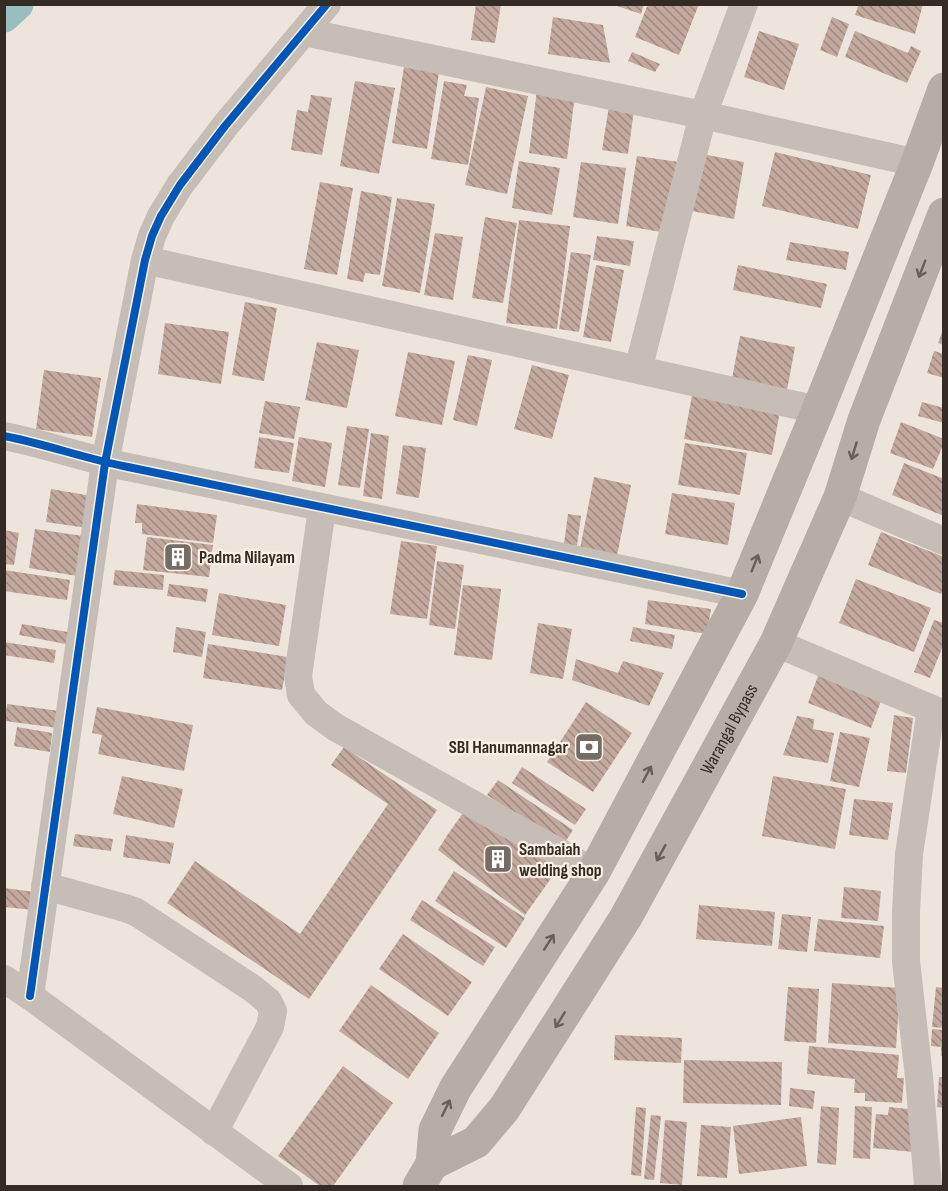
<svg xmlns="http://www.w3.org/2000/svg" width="948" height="1191" font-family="'Sofia Sans Condensed',sans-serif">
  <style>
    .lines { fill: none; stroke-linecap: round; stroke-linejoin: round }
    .canal { stroke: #98bebf; stroke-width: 33 }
    .building { fill: url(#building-back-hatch) }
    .minor { stroke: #c5bdb6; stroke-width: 28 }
    .secondary { stroke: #b5ada6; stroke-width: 33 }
    .cycleway-casing { stroke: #faf0e3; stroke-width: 11 }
    .cycleway { stroke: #0057b8; stroke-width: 8 }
    .oneway { stroke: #685f59 }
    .labels { text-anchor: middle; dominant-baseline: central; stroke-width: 4.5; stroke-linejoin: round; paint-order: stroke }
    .poi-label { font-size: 18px; font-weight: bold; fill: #352b25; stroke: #faf0e3; text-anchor: start }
    .street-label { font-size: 18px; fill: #352b25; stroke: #faf0e3 }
  </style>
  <defs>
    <pattern id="building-back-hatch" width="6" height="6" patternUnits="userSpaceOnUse" patternTransform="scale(1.5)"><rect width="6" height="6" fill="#c2a89d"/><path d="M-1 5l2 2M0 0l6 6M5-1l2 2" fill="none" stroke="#9e8980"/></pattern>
  </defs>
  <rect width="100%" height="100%" fill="#ede5dc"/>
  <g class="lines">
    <path class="canal" d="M4 16 17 4"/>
  </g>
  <path class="building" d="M476 4H501L495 43 471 40Z
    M611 4H644L641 14Z
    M648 4H699L679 55 635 37Z
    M859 4H923L915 34 855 15Z
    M553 17 603 25 610 63 548 54Z
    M832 17 849 24 837 57 820 50Z
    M759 31 799 44 784 90 744 77Z
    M855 31 908 53 911 46 921 51 907 83 845 57Z
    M632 52 660 64 655 72 628 61Z
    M404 67 439 73 427 149 392 143Z
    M355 81 395 88 379 174 340 166Z
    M444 81 467 85 464 96 479 98 468 165 431 159Z
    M486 87 528 96 507 194 465 185Z
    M537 90 575 94 567 159 529 153Z
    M311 95 332 98 322 155 291 150 297 110 308 112Z
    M609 106 634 110 628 154 602 150Z
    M775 152 871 175 858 229 762 206Z
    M702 154 744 162 734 219 692 211Z
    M637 156 679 162 667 233 626 226Z
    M519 161 560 168 552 215 512 208Z
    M581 162 626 168 618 224 573 217Z
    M320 182 353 188 337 275 304 269Z
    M361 191 392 197 380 275 365 273 363 282 347 279Z
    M397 198 435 204 420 293 382 286Z
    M485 217 517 223 503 303 472 298Z
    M519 220 570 226 557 329 506 323Z
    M435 233 463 237 453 300 424 295Z
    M597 236 634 241 630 266 593 260Z
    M790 242 849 252 846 270 786 260Z
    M571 252 591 255 579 332 559 329Z
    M596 265 624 270 611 342 583 337Z
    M738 265 827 284 821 308 733 290Z
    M245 302 277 308 264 381 232 375Z
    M165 323 229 332 221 384 158 374Z
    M944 327V345L938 343Z
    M740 336 795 347 787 390 732 379Z
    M317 342 359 350 347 408 305 400Z
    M934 351 944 354V378L927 373Z
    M408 352 455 361 442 425 395 416Z
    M468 355 492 360 477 426 453 420Z
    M532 365 569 375 552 439 514 429Z
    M44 370 101 378 92 437 36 429Z
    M692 395 780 411 772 455 684 439Z
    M265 401 300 407 294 439 259 433Z
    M922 402 944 408V423L918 416Z
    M901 422 944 439V443L933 469 890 453Z
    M347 426 369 429 360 488 338 485Z
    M371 433 389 436 382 499 363 496Z
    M259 437 294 443 289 473 254 468Z
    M299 437 332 443 325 487 292 481Z
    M685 443 747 453 740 495 678 485Z
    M403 445 426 448 419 498 396 494Z
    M904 463 944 479V516L892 495Z
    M594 477 631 485 616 561 579 554Z
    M51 489 92 496 87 528 46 522Z
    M672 493 735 503 728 545 665 534Z
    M137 504 217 515 213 543 142 534V523H135Z
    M568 514 581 516 577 546 564 544Z
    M35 529 83 536 77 576 29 568Z
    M4 530 19 533 14 565 4 564Z
    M881 532 944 557V588L941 594 868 565Z
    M147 537 213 545 209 577 143 570Z
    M401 541 437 546 427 619 390 614Z
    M437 561 464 565 455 629 429 625Z
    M4 570 70 580 67 600 4 591Z
    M115 570 164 575 163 590 113 585Z
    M856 579 931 608 914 652 839 623Z
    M169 584 208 589 206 602 167 596Z
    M463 585 501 589 492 660 454 655Z
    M219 593 286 605 279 646 212 635Z
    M648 600 711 609 707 634 645 624Z
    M934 620 944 623V643L930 678 914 672Z
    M538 623 572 629 563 679 530 673Z
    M22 624 73 633 71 645 19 635Z
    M176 627 206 632 202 657 173 652Z
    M633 627 675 635 672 649 630 641Z
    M4 642 56 650 54 663 4 655Z
    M208 644 288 657 282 690 203 678Z
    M576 659 618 673 623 661 664 673 649 706 572 680Z
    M821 668 884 693 871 728 808 703Z
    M586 702 632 733 593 792 547 762Z
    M7 704 60 711 58 728 5 721Z
    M97 707 193 725 184 771 98 754 102 735 92 733Z
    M894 715 913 718 906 773 887 771Z
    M797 716 814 719 813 729 834 733 828 763 783 755Z
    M17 727 52 733 50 752 14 746Z
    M840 732 870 738 859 787 830 781Z
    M344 747 437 810 309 999 167 903 195 861 300 934 388 804 331 765Z
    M522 767 586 809 575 825 512 783Z
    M122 776 183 789 174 828 113 814Z
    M773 776 846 789 835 849 762 836Z
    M498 780 573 830 563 845 487 795Z
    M854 799 893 803 888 840 849 835Z
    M468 806 559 867 525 915 438 850 448 834Z
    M75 834 113 839 111 851 73 846Z
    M126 835 174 843 170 864 123 857Z
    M454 871 525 918 506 948 435 901Z
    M844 887 881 891 878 921 841 918Z
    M4 888 35 892 34 910 4 907Z
    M422 900 495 947 483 966 410 920Z
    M699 905 775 912 772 946 696 939Z
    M782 914 811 917 807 952 778 949Z
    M818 919 884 926 880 958 814 951Z
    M403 934 472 982 448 1016 379 969Z
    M832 983 900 988 896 1048 828 1043Z
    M371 985 439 1033 408 1079 339 1031Z
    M788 987 819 989 816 1043 784 1041Z
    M936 987 944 988V1028L932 1027Z
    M932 1029 944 1030V1056H941V1047L931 1046Z
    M615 1035 682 1038 681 1063 614 1060Z
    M809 1046 899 1055 897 1078H904L902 1103 865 1101V1093H854L855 1079 807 1074Z
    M684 1060 782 1062 781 1105 683 1103Z
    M343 1066 393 1103 333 1186H320L278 1156Z
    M939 1077H944V1108L937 1107Z
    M790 1088 815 1091 813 1109 789 1106Z
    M821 1106 839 1108 836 1165 817 1163Z
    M855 1106 872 1107 870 1159 853 1158Z
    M636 1107 646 1108 641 1176 631 1175Z
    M889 1107 918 1110 914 1152 873 1148 876 1114 888 1115Z
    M651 1115 661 1116 654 1180 644 1179Z
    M801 1117 807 1166 739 1174 733 1126Z
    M665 1120 687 1122 682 1185 660 1183Z
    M701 1125 731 1127 727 1178 697 1176Z"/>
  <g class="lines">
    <path class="minor" d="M304 32 703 115 917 163
      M145 260 818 410
      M638 370 703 115 744 4
      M4 436C46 444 86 459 128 467 332 511 537 552 742 594
      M840 497 944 541
      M322 509 298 676 301 695 316 713 335 727 594 872
      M776 643 944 714
      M45 886 125 908 136 912 252 988 268 1001 273 1011 270 1027 214 1132
      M4 979 30 996 289 1186
      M30 996 105 463 145 260 152 236 161 216 180 185 225 126 327 4
      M928 1186 919 1077 906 961V912L909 854 931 709"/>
    <g class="secondary">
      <path d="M432 1164 435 1130 455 1089 594 872 742 594 818 410 917 163 944 89"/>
      <path id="s1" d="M419 1186 432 1164 476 1142 504 1109 626 917 776 643 840 497 864 420 944 214"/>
    </g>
    <g class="cycleway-casing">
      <path id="cycleway" d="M4 436C46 444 86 459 128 467 332 511 537 552 742 594
        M30 996 105 463 145 260 152 236 161 216 180 185 225 126 327 4"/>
    </g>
    <use href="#cycleway" class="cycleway"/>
  </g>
  <defs><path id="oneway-shaft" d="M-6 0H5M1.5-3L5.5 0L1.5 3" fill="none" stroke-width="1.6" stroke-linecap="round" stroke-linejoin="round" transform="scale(1.5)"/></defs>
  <g class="oneway">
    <use href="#oneway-shaft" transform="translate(922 269) rotate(111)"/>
    <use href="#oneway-shaft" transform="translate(854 451) rotate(107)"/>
    <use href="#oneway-shaft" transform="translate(755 563) rotate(-68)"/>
    <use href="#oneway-shaft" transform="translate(647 774) rotate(-62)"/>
    <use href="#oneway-shaft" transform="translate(661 853) rotate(119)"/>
    <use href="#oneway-shaft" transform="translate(549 942) rotate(-57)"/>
    <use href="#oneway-shaft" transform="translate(560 1020) rotate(122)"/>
    <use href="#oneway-shaft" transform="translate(446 1108) rotate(-64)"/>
  </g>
  <defs>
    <g id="building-square" transform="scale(1.5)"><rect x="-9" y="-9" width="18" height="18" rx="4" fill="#756c65" stroke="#faf0e3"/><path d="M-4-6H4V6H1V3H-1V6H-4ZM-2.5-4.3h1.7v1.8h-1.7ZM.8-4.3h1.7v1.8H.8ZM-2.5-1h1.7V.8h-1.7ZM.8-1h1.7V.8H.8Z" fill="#fff"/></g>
    <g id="bank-square" transform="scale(1.5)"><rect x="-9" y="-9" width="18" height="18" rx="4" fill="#756c65" stroke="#faf0e3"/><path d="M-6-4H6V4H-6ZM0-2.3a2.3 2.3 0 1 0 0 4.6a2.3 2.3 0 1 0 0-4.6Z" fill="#fff"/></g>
  </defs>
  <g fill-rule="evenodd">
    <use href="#building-square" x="178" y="557"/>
    <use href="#bank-square" x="589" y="747"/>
    <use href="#building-square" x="498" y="859"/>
  </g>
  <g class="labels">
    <g class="poi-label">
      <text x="199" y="557">Padma Nilayam</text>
      <text x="568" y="747" text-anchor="end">SBI Hanumannagar</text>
      <text x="519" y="849">Sambaiah<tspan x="519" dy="21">welding shop</tspan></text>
    </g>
    <g class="street-label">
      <text stroke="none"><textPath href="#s1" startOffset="560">Warangal Bypass</textPath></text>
    </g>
  </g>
  <rect width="948" height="1191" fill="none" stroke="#352b25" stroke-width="12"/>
</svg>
